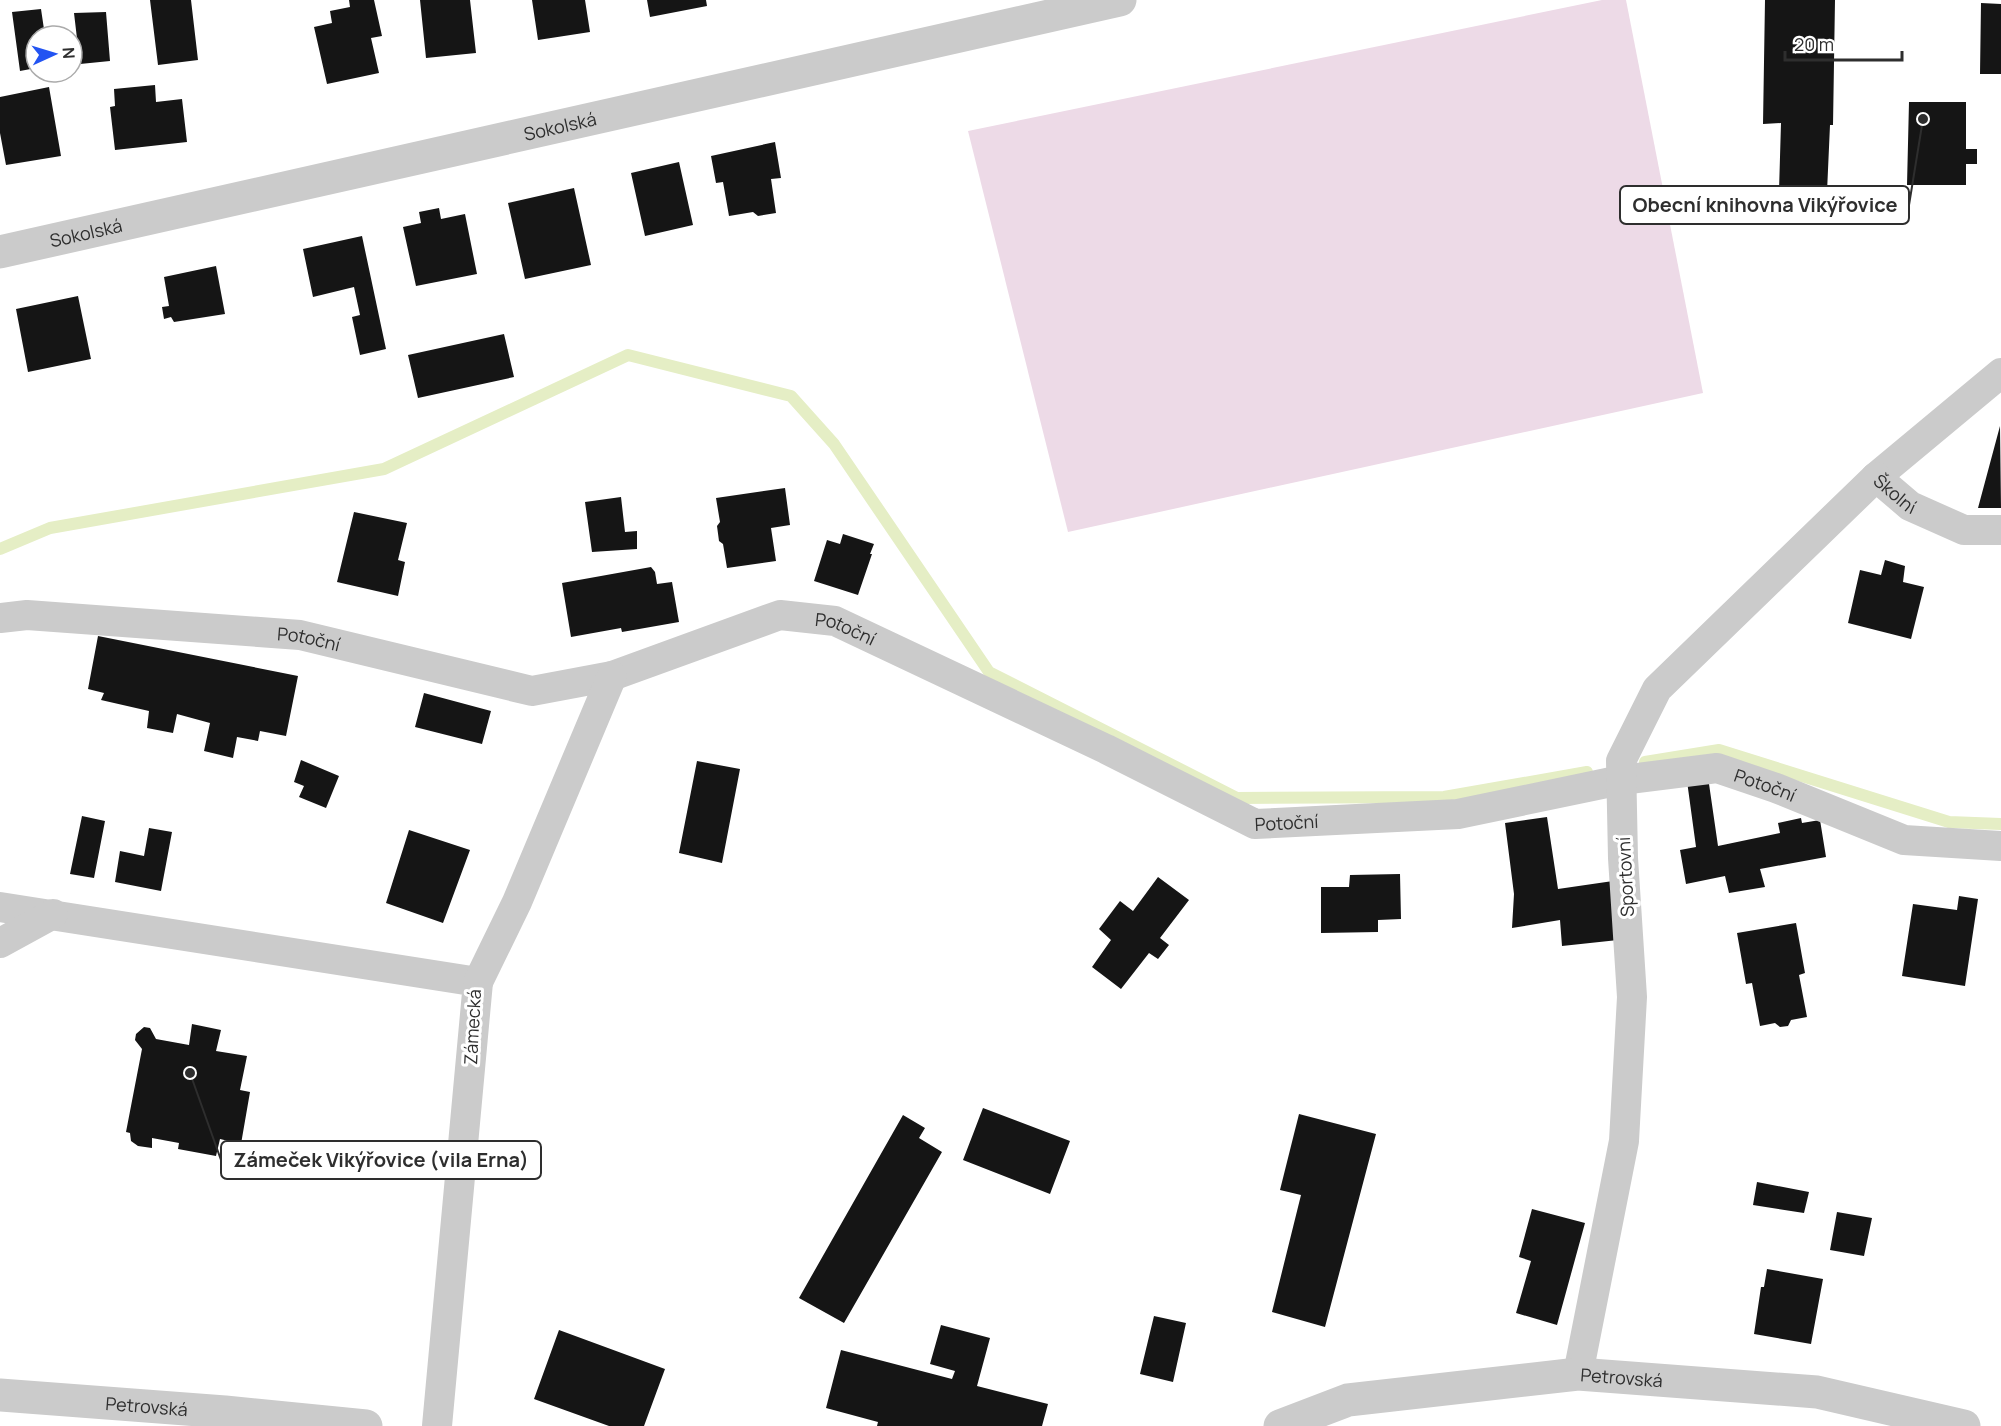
<svg xmlns="http://www.w3.org/2000/svg" width="2001" height="1426" font-family="Manrope,sans-serif">
  <style>
    .green { fill: #eddae7 }
    .lines { fill: none; stroke-linecap: round; stroke-linejoin: round }
    .stream { stroke: #e5eec5; stroke-width: 12 }
    .building { fill: #151515 }
    .minor { stroke: #cbcbcb; stroke-width: 30 }
    .tertiary { stroke: #cbcbcb; stroke-width: 33 }
    .labels { text-anchor: middle; dominant-baseline: central; stroke-width: 6; stroke-linejoin: round; paint-order: stroke }
    .street-label { font-size: 18px; fill: #2e2e2e; stroke: #fff }
    .leader { fill: none; stroke: #2e2e2e; stroke-width: 2 }
    .callout-dot { fill: #2e2e2e; stroke: #fff; stroke-width: 2 }
    .callout { fill: #fff; stroke: #2e2e2e; stroke-width: 2 }
    .callout-label { font-size: 20px; text-anchor: middle; font-weight: bold; fill: #2e2e2e }
  </style>
  <rect width="100%" height="100%" fill="#fff"/>
  <path class="green" d="M1602 0H1626L1703 393 1068 532 968 131Z"/>
  <g class="lines">
    <path class="stream" d="M0 549 50 528 384 469 628 355 791 396 834 444 989 672 1237 798 1444 797 1587 772
      M1645 762 1719 750 1949 822 2001 824"/>
  </g>
  <path class="building" d="M150 0H191L198 60 158 65Z
    M349 0H374L382 36 371 38 379 73 327 84 314 27 332 23 330 11 350 7Z
    M420 0H470L476 53 426 58Z
    M532 0H585L590 32 538 40Z
    M647 0H706L707 6 650 17Z
    M1765 0H1835L1833 125H1830L1827 192 1779 191 1781 123 1763 124Z
    M1981 3 2001 4V74H1980Z
    M41 9 45 36H36V68L20 71 12 12Z
    M106 12 110 61 80 64 74 13Z
    M155 85 156 102 182 99 187 142 115 150 110 107 115 106 114 89Z
    M49 87 61 156 6 165 0 133V97Z
    M1909 102H1966V149H1977V164H1966V185H1907Z
    M775 142 781 178 771 179 776 213 758 216 753 212 729 216 723 182 716 183 711 156Z
    M679 162 693 225 645 236 631 173Z
    M574 188 591 265 525 279 508 203Z
    M439 208 441 219 465 214 477 274 416 286 403 227 421 223 419 212Z
    M362 236 386 349 360 355 352 317 360 315 354 287 313 297 303 249Z
    M216 266 225 314 174 322 171 317 164 319 162 307 169 306 164 277Z
    M78 296 91 359 28 372 16 309Z
    M504 334 514 377 418 398 408 355Z
    M2000 426 2001 508H1978Z
    M785 488 790 525 771 528 776 561 727 568 723 544 719 541 717 526 720 522 716 498Z
    M621 497 625 532 637 531V549L592 552 585 502Z
    M354 512 407 523 398 560 405 562 398 596 337 582Z
    M843 534 874 544 870 554H872L858 595 814 581 827 540 840 544Z
    M1885 560 1905 566 1903 582 1924 587 1911 639 1848 623 1860 570 1881 575Z
    M651 567 655 572 657 584 672 582 679 622 622 632 621 628 571 637 562 583Z
    M98 636 298 676 286 736 260 731 258 741 237 737 233 758 204 751 210 723 177 714 173 733 147 728 149 711 101 700 104 693 88 689Z
    M424 693 491 711 482 744 415 727Z
    M301 760 339 776 326 808 299 797 304 786 294 782Z
    M697 761 740 769 722 863 679 853Z
    M1708 777 1718 846 1780 833 1778 823 1801 818 1802 823 1820 820 1826 857 1760 869 1765 887 1729 893 1725 876 1686 884 1680 850 1696 847 1687 781Z
    M82 816 105 821 94 878 70 874Z
    M1547 817 1558 889 1613 881 1618 940 1562 946 1560 920 1512 928 1514 894 1505 823Z
    M149 828 172 832 161 891 115 882 120 851 144 856Z
    M409 830 470 850 443 923 386 903Z
    M1400 874 1401 919 1378 920V932L1321 933V887H1349L1350 875Z
    M1158 877 1189 900 1160 938 1169 945 1158 959 1149 953 1121 989 1092 967 1111 940 1099 929 1120 901 1133 911Z
    M1959 896 1978 899 1965 986 1902 976 1913 904 1957 910Z
    M1796 923 1805 973 1799 975 1807 1017 1791 1020 1788 1026 1780 1027 1775 1023 1760 1026 1752 983 1746 984 1737 933Z
    M192 1024 221 1030 216 1051 247 1056 240 1090 250 1092 241 1144 220 1139 216 1156 178 1149 179 1143 152 1138V1148L138 1146 131 1141 130 1133 126 1132 142 1049 135 1040 136 1034 144 1027 150 1028 156 1039 189 1045Z
    M983 1108 1070 1141 1050 1194 963 1160Z
    M1299 1114 1376 1134 1325 1327 1272 1312 1301 1195 1280 1190Z
    M903 1115 925 1128 919 1138 942 1152 844 1323 799 1298Z
    M1757 1182 1809 1192 1804 1213 1753 1205Z
    M1532 1209 1585 1223 1557 1325 1516 1313 1531 1261 1519 1257Z
    M1837 1212 1872 1218 1864 1256 1830 1250Z
    M1767 1269 1823 1279 1811 1344 1754 1334 1761 1287H1764Z
    M1154 1316 1186 1323 1173 1382 1140 1374Z
    M941 1325 990 1338 977 1386 1048 1404 1042 1426H877L878 1422 826 1408 841 1350 952 1379 955 1371 930 1364Z
    M559 1330 665 1369 644 1426H609L534 1399Z"/>
  <g class="lines">
    <g class="minor">
      <path id="s1" d="M2001 373 1876 477 1910 506 1964 530H2001"/>
      <path id="s2" d="M0 618 27 615 300 635 532 691 612 676 780 615 835 621 1106 749 1255 824 1458 814 1621 780 1717 768 1776 788 1904 840 2001 846"/>
      <path d="M0 907 478 982 437 1426"/>
      <path d="M0 943 53 914"/>
      <path d="M478 982 517 902 612 676"/>
      <path d="M1578 1374 1624 1141 1632 997 1623 858 1621 761 1657 689 1876 477"/>
    </g>
    <g class="tertiary">
      <path id="s3" d="M0 252 1120 0"/>
      <path id="s4" d="M0 1395 225 1412 366 1426"/>
      <path id="s5" d="M1280 1426 1348 1400 1578 1374 1817 1392 1964 1426"/>
    </g>
  </g>
  <g class="labels">
    <g class="street-label">
      <text stroke="none"><textPath href="#s3" startOffset="574">Sokolská</textPath></text>
      <text stroke="none"><textPath href="#s3" startOffset="88">Sokolská</textPath></text>
      <text stroke="none"><textPath href="#s1" startOffset="188">Školní</textPath></text>
      <text stroke="none"><textPath href="#s2" startOffset="867">Potoční</textPath></text>
      <text stroke="none"><textPath href="#s2" startOffset="310">Potoční</textPath></text>
      <text stroke="none"><textPath href="#s2" startOffset="1839">Potoční</textPath></text>
      <text stroke="none"><textPath href="#s2" startOffset="1353">Potoční</textPath></text>
      <text transform="translate(1625 877) rotate(-93)">Sportovní</text>
      <text transform="translate(472 1027) rotate(-87)">Zámecká</text>
      <text stroke="none"><textPath href="#s5" startOffset="348">Petrovská</textPath></text>
      <text stroke="none"><textPath href="#s4" startOffset="147">Petrovská</textPath></text>
    </g>
  </g>
  <path class="leader" d="M1923 119L1909 205M190 1073L221 1160"/>
  <g class="callout-dot">
    <circle cx="1923" cy="119" r="6"/>
    <circle cx="190" cy="1073" r="6"/>
  </g>
  <g class="callout">
    <rect x="1620" y="186" width="289" height="38" rx="6"/>
    <rect x="221" y="1141" width="320" height="38" rx="6"/>
  </g>
  <g class="callout-label">
    <text x="1765" y="212">Obecní knihovna Vikýřovice</text>
    <text x="381" y="1167">Zámeček Vikýřovice (vila Erna)</text>
  </g>
  <g transform="translate(54 54) rotate(86)"><circle r="28" fill="#ffffff" stroke="#ababab" stroke-width="1.5"/>
  <path d="M0-4.5L10 22L0 15L-10 22Z" fill="#2354f2"/>
  <text y="-9" font-size="16" font-weight="bold" text-anchor="middle" fill="#2e2e2e">N</text>
  </g>
  <path d="M1785 51v9h117v-9" fill="none" stroke="#2e2e2e" stroke-width="3"/>
  <text x="1794" y="51" font-size="18" fill="#2e2e2e" stroke="#ffffff" stroke-width="4.5" paint-order="stroke">20 m</text>
</svg>
